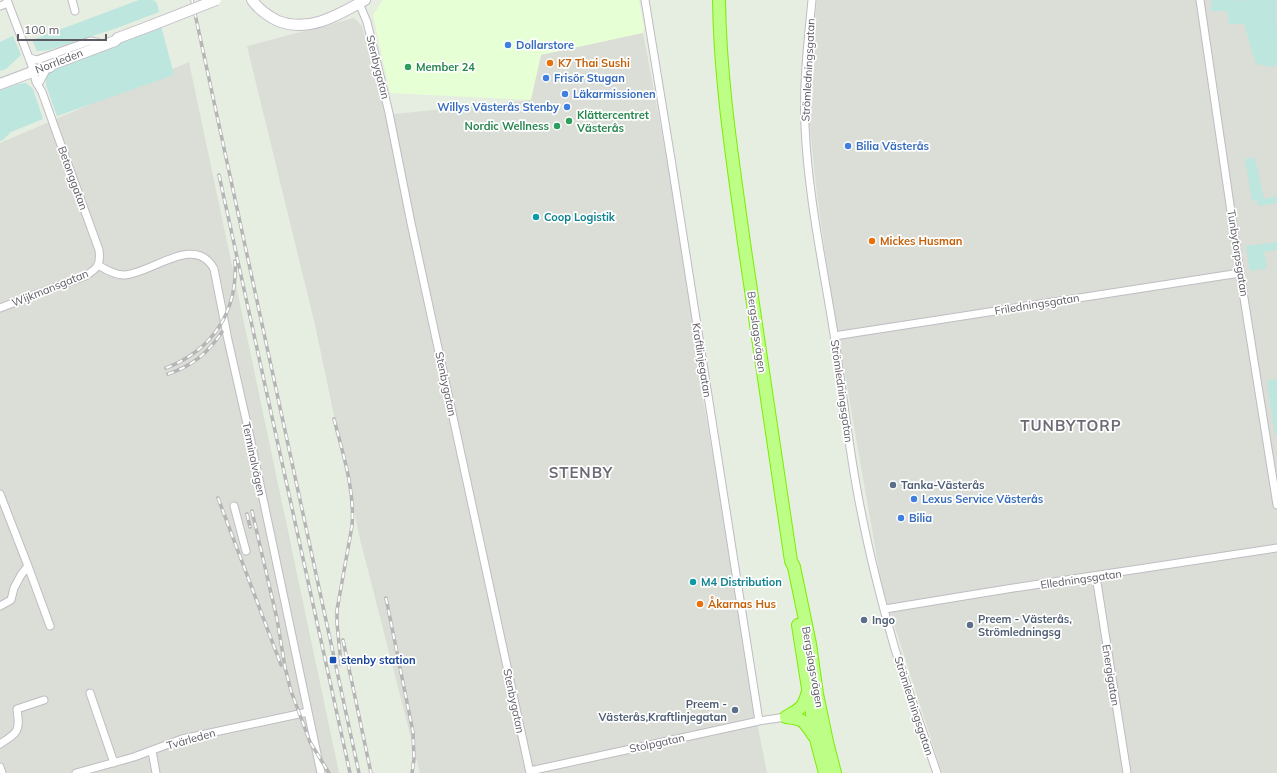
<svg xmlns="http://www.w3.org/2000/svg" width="1277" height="773" font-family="Mulish,sans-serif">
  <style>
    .commercial { fill: #e7ffd4 }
    .industrial { fill: #daded6 }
    .green { fill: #bce6de }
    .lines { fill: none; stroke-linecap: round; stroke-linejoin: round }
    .street-casing { stroke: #bfbcc3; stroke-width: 9 }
    .secondary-casing { stroke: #c2bec7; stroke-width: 12 }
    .highway-casing { stroke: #7aee00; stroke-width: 14 }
    .street { stroke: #fff; stroke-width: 7 }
    .secondary { stroke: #fff; stroke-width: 10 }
    .highway { stroke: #bdff86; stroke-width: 12 }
    .rail-casing { stroke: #b6b5b6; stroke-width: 3.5 }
    .rail { stroke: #fff; stroke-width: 2; stroke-dasharray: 6; stroke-linecap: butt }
    .secondary-bridge-casing { stroke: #c2bec7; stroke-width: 12; stroke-linecap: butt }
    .secondary-bridge { stroke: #fff; stroke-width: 10 }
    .shop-dot { fill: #3f7fe0; stroke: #fff; stroke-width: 1.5 }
    .food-dot { fill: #e8710a; stroke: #fff; stroke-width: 1.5 }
    .leisure-dot { fill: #2e9e5b; stroke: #fff; stroke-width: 1.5 }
    .culture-dot { fill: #0f9aa8; stroke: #fff; stroke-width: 1.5 }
    .service-dot { fill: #5c6f8a; stroke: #fff; stroke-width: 1.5 }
    .transit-dot { fill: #1a4fb4; stroke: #fff; stroke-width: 1.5 }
    .labels { text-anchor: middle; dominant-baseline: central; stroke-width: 3.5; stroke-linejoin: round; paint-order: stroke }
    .shop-label { font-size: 11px; font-weight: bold; fill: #366cbe; stroke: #fff; text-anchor: start }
    .street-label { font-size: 11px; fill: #5d5a63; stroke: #fff }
    .food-label { font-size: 11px; font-weight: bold; fill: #c56008; stroke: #fff; text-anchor: start }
    .leisure-label { font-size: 11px; font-weight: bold; fill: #27864d; stroke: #fff; text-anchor: start }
    .culture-label { font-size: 11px; font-weight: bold; fill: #0d838f; stroke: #fff; text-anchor: start }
    .service-label { font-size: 11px; font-weight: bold; fill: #4e5e75; stroke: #fff; text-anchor: start }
    .transit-label { font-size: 11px; font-weight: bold; fill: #164399; stroke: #fff; text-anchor: start }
    .district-label { font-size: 15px; font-weight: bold; letter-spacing: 1px; fill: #6e6a75; stroke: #fff }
  </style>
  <rect width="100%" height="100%" fill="#e6ede1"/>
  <path class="commercial" d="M383 0H639L644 27 643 33 541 55 531 100 390 93 373 15Z"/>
  <path class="industrial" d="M817 0H1277V773H942L882 587 831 294 817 195 807 101Z
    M354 18 362 26 385 115 531 100 541 55 643 33 681 234 701 388 722 505 757 723 767 773H420L360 539 315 325 247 46Z
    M189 62 339 773H0V143Z"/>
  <path class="green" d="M139 0H153L157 3 159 12 117 28 49 50 37 51 32 40Z
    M1212 0H1234L1235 1 1243 0H1276L1277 65 1272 67 1256 64 1244 24H1229L1227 11H1210Z
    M161 26 174 75 57 116 46 85V75L54 68Z
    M13 36 21 55 6 69 0 71V42Z
    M26 83 33 89 43 119 11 132 3 140 0 141V90L18 84Z
    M1255 158 1264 199 1277 196V203L1258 206 1257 200 1252 201 1245 159Z
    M1277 242V250L1264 252 1267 268 1250 271 1246 246Z
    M1277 379V434L1275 435 1267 381Z"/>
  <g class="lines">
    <g class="street-casing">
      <path id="street" d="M72 0 75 11
        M645 0 671 159 759 721
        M812 0C808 42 803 84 805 126 808 196 823 265 834 334 843 393 849 453 861 511 870 557 882 604 895 649 908 691 923 732 937 773
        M1200 0 1240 273 1277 505
        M359 3 367 22 389 113 411 223 530 773
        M0 6 8 3
        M29 58 37 60 90 41 97 42
        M40 81 46 70 51 68
        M98 265C106 270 115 275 124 275 151 274 195 233 214 269L228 340 250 437 321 773
        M0 308 85 276C97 269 101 265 99 250L57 134 42 92 36 82 32 66 7 0
        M834 336 1240 273
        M0 494 28 566 21 575 14 588 11 600 0 606
        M234 506 246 551
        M28 566 50 626
        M1096 576 1127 773
        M885 609 1007 589 1277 548
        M90 693 114 763
        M0 744C19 732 20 731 17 709L44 700
        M152 751 156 773
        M0 767 2 773
        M530 771 759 721 786 717
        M76 773 134 757 182 739 308 712"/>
    </g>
    <g class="secondary-casing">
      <path id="secondary" d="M252 0C259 10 268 16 278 21 309 33 338 15 365 0
        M0 84 115 41 118 38 150 26"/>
    </g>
    <g class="highway-casing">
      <path id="highway" d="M719 0C720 82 733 162 744 243 759 349 775 455 791 561L794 567 810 644 817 694 827 742 835 773
        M798 625 816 739 825 773
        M786 717C804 719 804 721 814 736
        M786 717C801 708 803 709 808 691"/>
    </g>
    <use href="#street" class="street"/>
    <use href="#secondary" class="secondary"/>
    <use href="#highway" class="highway"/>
    <g class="rail-casing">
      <path id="rail" d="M192 0 359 773
        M219 175 350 773
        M166 368C213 350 238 311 235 261
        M168 374C192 366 208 353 222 332
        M334 419C343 454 355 490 352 526L337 610V623L341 664
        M218 498 281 665
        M252 511 277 619 285 667 291 691 310 742 329 773
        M247 514 250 527
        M386 598 413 732 414 759 412 773
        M343 640 371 773"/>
    </g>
    <use href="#rail" class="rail"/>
    <g class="secondary-bridge-casing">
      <path id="secondary-bridge" d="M150 26 216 0"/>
    </g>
    <use href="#secondary-bridge" class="secondary-bridge"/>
  </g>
  <g class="shop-dot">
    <circle cx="508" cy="45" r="4"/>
    <circle cx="546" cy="78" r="4"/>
    <circle cx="565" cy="94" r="4"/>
    <circle cx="567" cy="107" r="4"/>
    <circle cx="848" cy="146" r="4"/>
    <circle cx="914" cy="499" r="4"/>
    <circle cx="901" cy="518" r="4"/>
  </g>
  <g class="food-dot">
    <circle cx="550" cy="63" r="4"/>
    <circle cx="872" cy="241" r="4"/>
    <circle cx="700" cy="604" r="4"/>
  </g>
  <g class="leisure-dot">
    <circle cx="408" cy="67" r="4"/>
    <circle cx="569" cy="121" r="4"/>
    <circle cx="557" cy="126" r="4"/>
  </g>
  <g class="culture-dot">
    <circle cx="536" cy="217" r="4"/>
    <circle cx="693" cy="582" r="4"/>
  </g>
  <g class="service-dot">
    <circle cx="893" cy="485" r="4"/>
    <circle cx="864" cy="620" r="4"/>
    <circle cx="970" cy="625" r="4"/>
    <circle cx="735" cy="710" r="4"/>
  </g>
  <rect class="transit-dot" x="329" y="656" width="8" height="8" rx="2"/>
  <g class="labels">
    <g class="shop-label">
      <text x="516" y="45">Dollarstore</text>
      <text x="554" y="78">Frisör Stugan</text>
      <text x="573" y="94">Läkarmissionen</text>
      <text x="559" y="107" text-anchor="end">Willys Västerås Stenby</text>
      <text x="856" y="146">Bilia Västerås</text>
      <text x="922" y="499">Lexus Service Västerås</text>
      <text x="909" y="518">Bilia</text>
    </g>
    <g class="street-label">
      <text transform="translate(59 61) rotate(-21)">Norrleden</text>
      <text transform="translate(378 67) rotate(76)">Stenbygatan</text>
      <text transform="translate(808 70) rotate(-87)">Strömledningsgatan</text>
      <text transform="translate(73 178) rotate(70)">Betonggatan</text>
      <text transform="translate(1238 253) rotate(81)">Tunbytorpsgatan</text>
      <text transform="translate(50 288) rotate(-22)">Wijkmansgatan</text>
      <text transform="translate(1037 304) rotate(-9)">Friledningsgatan</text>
      <text transform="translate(757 332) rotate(82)">Bergslagsvägen</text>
      <text transform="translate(702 360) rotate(81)">Kraftlinjegatan</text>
      <text transform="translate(446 384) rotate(78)">Stenbygatan</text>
      <text transform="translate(842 391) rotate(82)">Strömledningsgatan</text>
      <text transform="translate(254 459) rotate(78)">Terminalvägen</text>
      <text transform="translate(1081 579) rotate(-8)">Elledningsgatan</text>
      <text transform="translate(813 667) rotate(80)">Bergslagsvägen</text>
      <text transform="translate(1111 675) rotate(81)">Energigatan</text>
      <text transform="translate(514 701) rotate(78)">Stenbygatan</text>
      <text transform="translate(914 706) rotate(72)">Strömledningsgatan</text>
      <text transform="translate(191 739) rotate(-16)">Tvärleden</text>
      <text transform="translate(657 743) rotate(-12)">Stolpgatan</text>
    </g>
    <g class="food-label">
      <text x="558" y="63">K7 Thai Sushi</text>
      <text x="880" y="241">Mickes Husman</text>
      <text x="708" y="604">Åkarnas Hus</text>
    </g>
    <g class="leisure-label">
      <text x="416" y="67">Member 24</text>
      <text x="577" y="115">Klättercentret<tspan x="577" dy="13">Västerås</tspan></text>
      <text x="549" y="126" text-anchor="end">Nordic Wellness</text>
    </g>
    <g class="culture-label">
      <text x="544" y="217">Coop Logistik</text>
      <text x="701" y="582">M4 Distribution</text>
    </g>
    <g class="service-label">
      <text x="901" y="485">Tanka-Västerås</text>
      <text x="978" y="619">Preem - Västerås,<tspan x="978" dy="13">Strömledningsg</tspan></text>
      <text x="872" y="620">Ingo</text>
      <text x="727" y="704" text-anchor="end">Preem -<tspan x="727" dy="13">Västerås,Kraftlinjegatan</tspan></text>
    </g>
    <g class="transit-label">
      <text x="341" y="660">stenby station</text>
    </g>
    <g class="district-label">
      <text x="1071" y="425">TUNBYTORP</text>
      <text x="581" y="472">STENBY</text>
    </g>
  </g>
  <path d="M18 34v6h88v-6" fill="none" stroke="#5d5a63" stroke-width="2"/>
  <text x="24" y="34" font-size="12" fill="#5d5a63" stroke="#ffffff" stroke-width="3" paint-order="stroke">100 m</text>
</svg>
